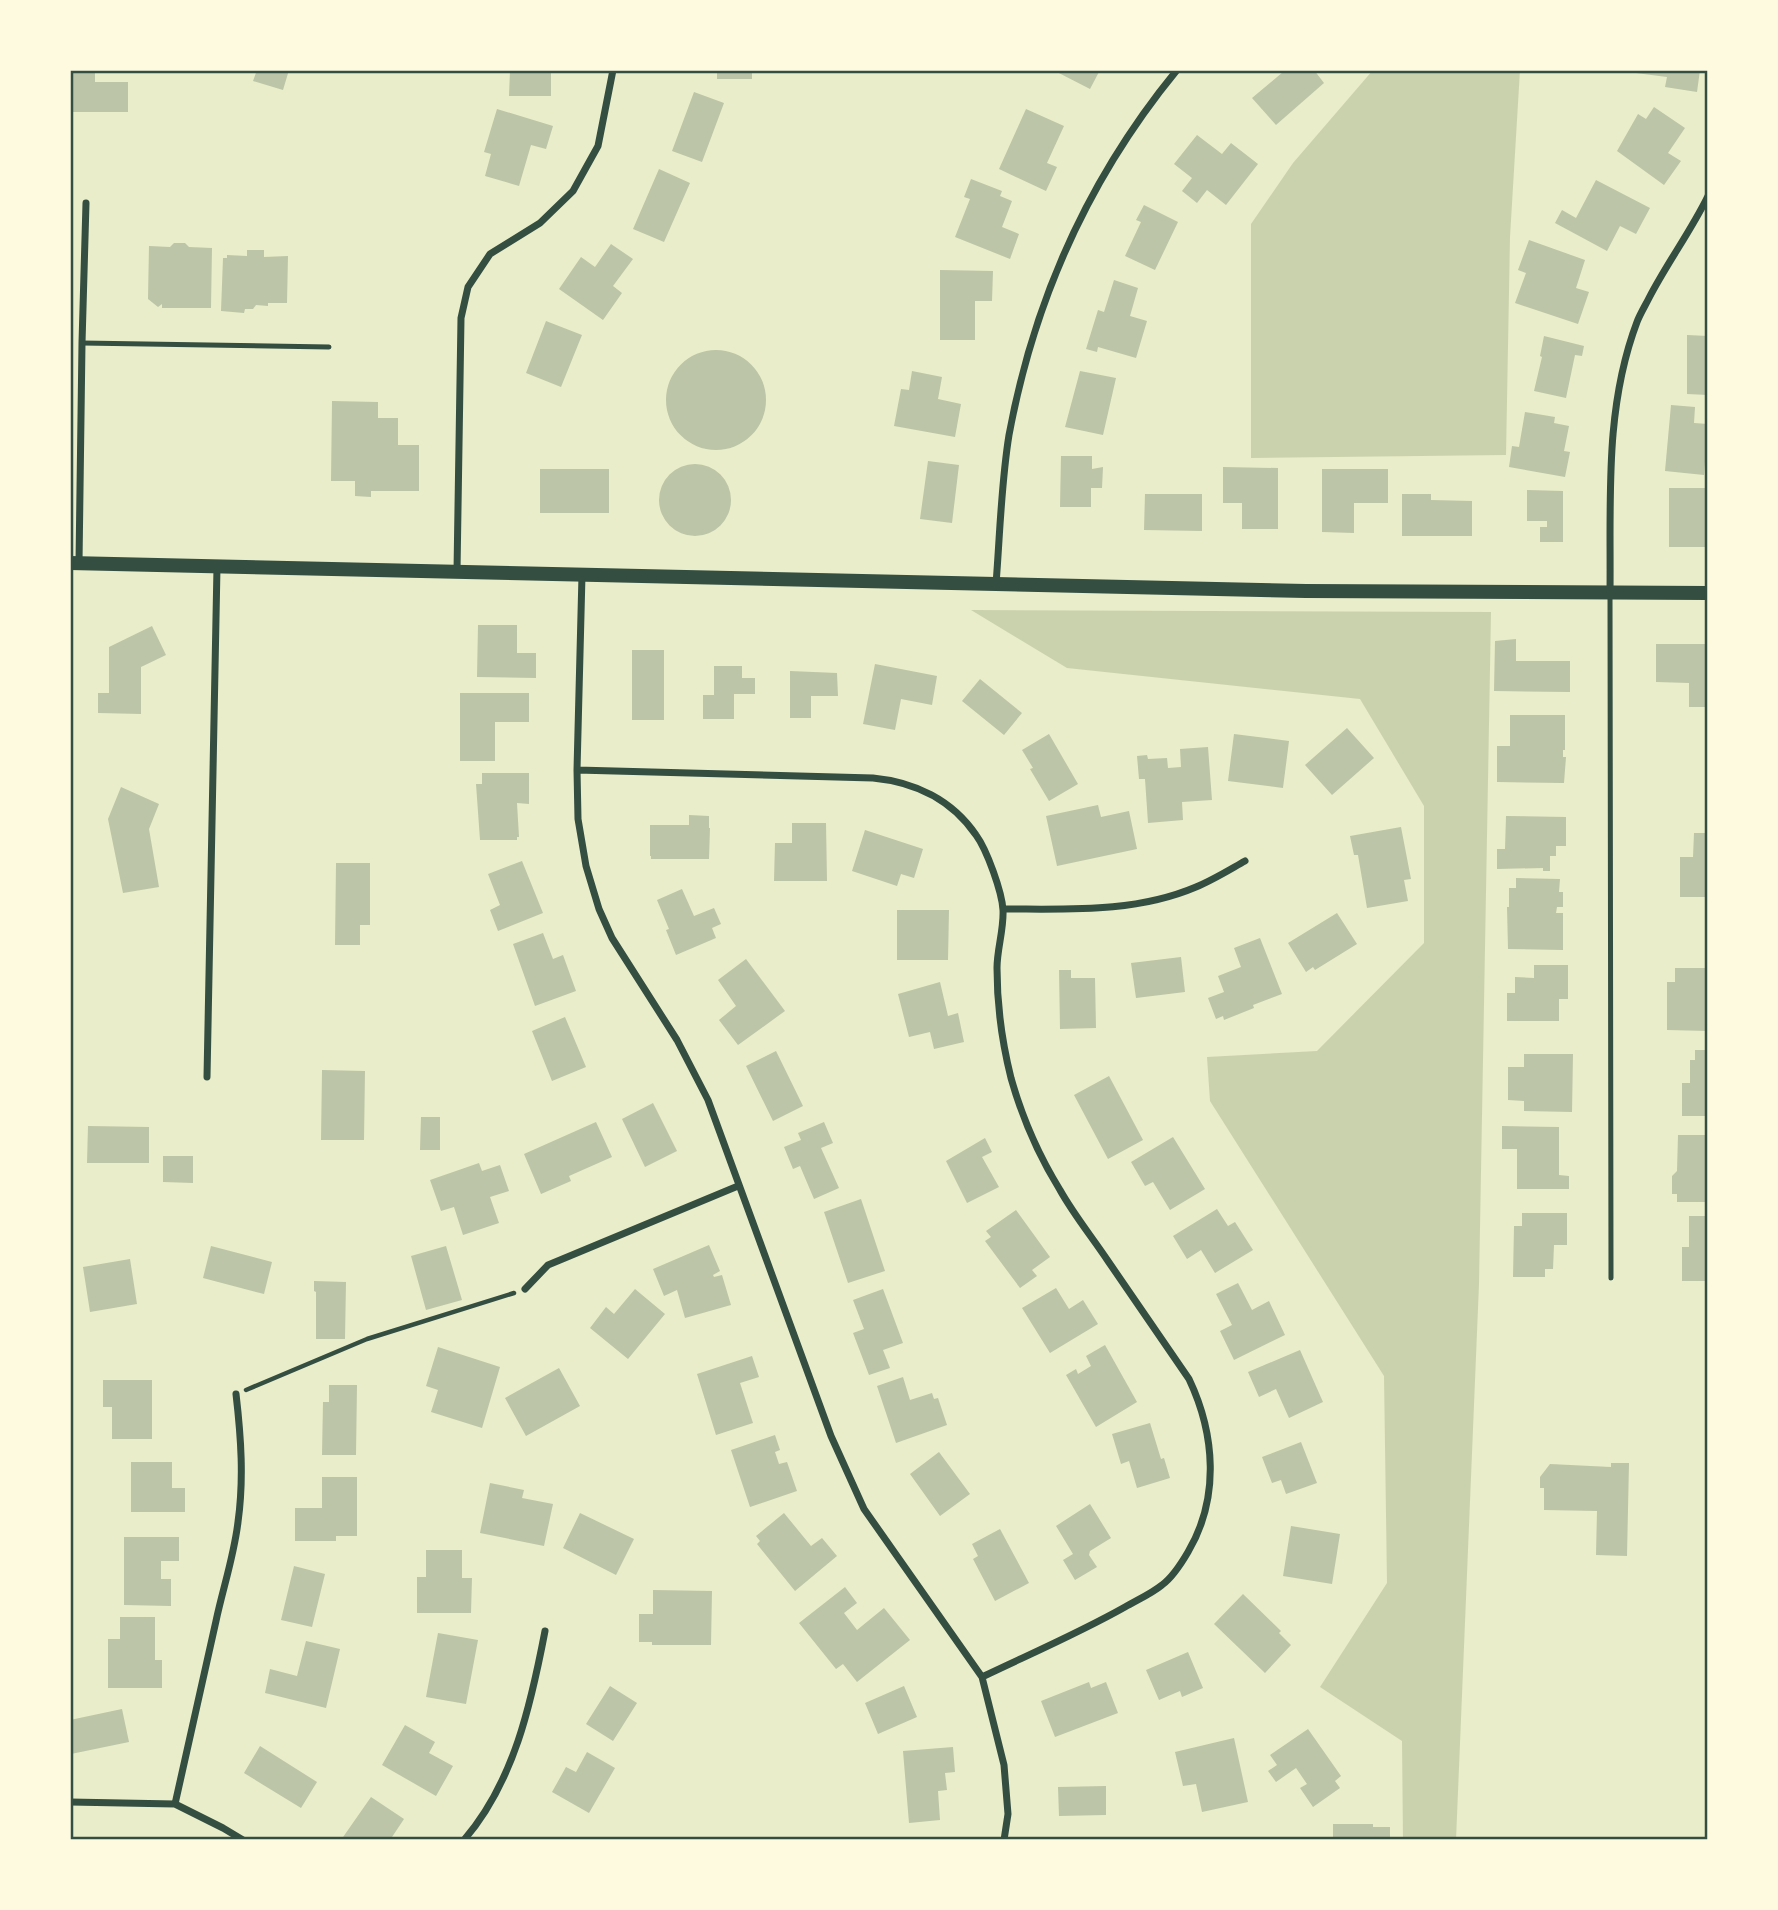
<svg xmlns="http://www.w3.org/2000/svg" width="1778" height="1910" font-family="'Roboto Serif',serif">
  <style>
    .green { fill: #cad2ad }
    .building { fill: #bcc5a7 }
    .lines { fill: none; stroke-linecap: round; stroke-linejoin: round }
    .path { stroke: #344e41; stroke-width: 4.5 }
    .service { stroke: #344e41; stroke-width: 5 }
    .minor { stroke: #344e41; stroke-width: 7 }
    .secondary { stroke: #344e41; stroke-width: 14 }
    .neatline { fill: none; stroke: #344e41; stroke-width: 2.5 }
  </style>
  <rect width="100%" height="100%" fill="#e9edc9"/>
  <path class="green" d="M1373 70H1520L1510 237 1506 455 1251 458V224L1293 163Z
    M971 610 1491 612 1479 1284 1456 1840H1403L1402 1741 1320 1687 1387 1583 1384 1376 1210 1101 1207 1057 1317 1051 1424 943V806L1360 699 1067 668Z"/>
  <path class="building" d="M70 70H95V82H128V112H70Z
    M257 70H289L283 90 253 81Z
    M510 70H545V73H551V96H509Z
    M717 70H752V79H717Z
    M1053 70H1100L1090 89Z
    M1281 70H1314L1324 83 1276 125 1252 98 1283 72Z
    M1628 70H1700L1697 92 1665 87 1667 77 1628 72Z
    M694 92 724 103 702 162 672 151Z
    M1654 107 1685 128 1668 153 1681 161 1664 185 1617 151 1638 114 1646 119Z
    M497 109 553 126 546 149 531 145 519 186 485 176 491 154 484 152Z
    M1026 109 1064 126 1047 163 1057 167 1046 191 999 169Z
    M1197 135 1222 154 1231 143 1258 164 1226 205 1207 190 1197 203 1182 191 1192 178 1174 164Z
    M659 169 690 183 664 242 633 229Z
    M971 179 1002 191 1000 196 1012 201 1002 227 1019 234 1010 259 955 237 970 199 964 197Z
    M1596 180 1650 208 1636 234 1620 226 1607 251 1555 223 1562 210 1576 218Z
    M1144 205 1178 222 1155 270 1125 256 1141 222 1136 220Z
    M1529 240 1585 260 1576 288 1589 292 1578 324 1515 303 1526 273 1518 270Z
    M174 243H185L189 247 212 248 211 308H162V304L158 307 148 299 149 246 170 247Z
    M611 244 633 259 613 286 622 293 603 320 559 289 581 257 595 267Z
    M247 250H264V257L288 256 287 303H268V306L256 305 253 309H245L244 313 221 311 223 258H227V255L247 256Z
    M940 270 993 271 992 301H975V340H940Z
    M1114 280 1138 288 1130 316 1147 321 1136 358 1098 347 1097 352 1086 349 1098 310 1104 312Z
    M546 321 582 335 561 387 526 373Z
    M1687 335 1708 336V395L1687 394Z
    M1544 336 1584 346 1582 356 1575 355 1566 398 1534 391 1542 357 1540 356Z
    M666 400a50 50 0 1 1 100 0a50 50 0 1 1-100 0Z
    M912 371 942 377 938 399 961 404 955 437 894 426 901 389 909 390Z
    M1080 371 1116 378 1103 435 1065 427Z
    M332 401 378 402V418H398V445H419V491H371V497L355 496V481H331Z
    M1671 405 1695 407 1694 423 1708 424 1704 475 1665 471Z
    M1525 412 1555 417 1554 423 1569 426 1564 451 1570 452 1565 477 1509 467 1512 446 1519 447Z
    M1061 456H1092V469L1103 467 1102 488H1091V507H1060Z
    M928 461 959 465 952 523 920 519Z
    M659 500a36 36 0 1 1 72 0a36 36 0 1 1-72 0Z
    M1223 467 1278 468V529H1242V503H1223Z
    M540 469H609V513H540Z
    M1322 469H1388V503H1354V533L1322 532Z
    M1669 488H1708L1707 547H1669Z
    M1527 490 1563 491V542H1540V527H1547V521H1527Z
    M1145 494H1202V531L1144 530Z
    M1402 494H1431V500L1472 501V536H1402Z
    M478 625H517V653H536V678L477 677Z
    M152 626 166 655 141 667V714L98 713V693H109V647Z
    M1516 639V661H1570V692L1494 691 1495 641Z
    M1656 644H1708V707H1689V683L1656 682Z
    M632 650H664V720H632Z
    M875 664 937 676 932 705 901 699 895 730 863 724Z
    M714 666H742V678H755V694H734V719H703V695H714Z
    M790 671 837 673 838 696H811V718H790Z
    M980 679 1022 713 1004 735 962 701Z
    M460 693H529V722H495V761H460Z
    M1510 715H1565V750H1563V757H1566L1564 783 1497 782V746H1510Z
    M1347 728 1374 758 1332 795 1305 765Z
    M1049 734 1078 784 1049 801 1030 769 1033 768 1022 750Z
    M1234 734 1289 741 1283 788 1228 781Z
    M1208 747 1212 800 1182 802 1183 820 1148 823 1145 779H1139L1137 756 1147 755 1148 759 1167 758 1168 768 1181 767 1180 749Z
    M482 773H529V804L517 803 519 837H517V840H480L476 784H482Z
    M121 787 159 804 149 829 159 887 123 893 108 819Z
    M1098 805 1101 817 1129 811 1137 849 1057 866 1046 816Z
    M689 815 709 816V828H710L709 859H651V856H650V825H689Z
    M1506 816 1566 817V846H1556V856H1550V871H1543V868L1497 869V849H1505Z
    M792 823H826L827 881H774L775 843H792Z
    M1401 827 1411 879 1404 880 1408 901 1367 908 1358 855H1354L1350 836Z
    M865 830 923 849 914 878 901 874 897 886 852 871Z
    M1694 833H1708V897H1680V857H1693Z
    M522 861 543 913 498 931 490 910 500 905 488 874Z
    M336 863H370V925H360V945H335Z
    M1516 878 1560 879 1559 892H1563V907H1557L1556 913H1563V950L1508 949 1507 907H1509V888H1516Z
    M682 889 694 916 714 908 721 924 712 928 716 938 676 955 666 930 669 929 657 900Z
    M897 910H949L948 960H897Z
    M1337 913 1357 944 1315 970 1313 967 1306 972 1288 943Z
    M543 933 553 959 563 955 576 991 535 1006 513 944Z
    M1260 938 1282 994 1253 1005 1254 1008 1224 1020 1223 1016 1216 1019 1208 998 1224 992 1218 976 1241 967 1234 948Z
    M1181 957 1185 992 1136 998 1131 963Z
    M746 959 785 1011 738 1045 719 1020 736 1006 718 980Z
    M1534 965H1568V999H1559V1021H1507V993H1515V977L1534 978Z
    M1675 968H1705V980H1708V1031L1667 1030V982H1675Z
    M1059 970H1071V978H1095L1096 1028 1060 1029Z
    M940 982 948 1016 958 1013 964 1042 934 1049 930 1032 909 1037 898 994Z
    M565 1017 586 1067 552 1081 532 1031Z
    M1695 1050H1708V1116H1682V1083H1690V1060H1695Z
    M776 1051 803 1106 773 1121 746 1066Z
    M1524 1054H1573L1572 1112 1524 1111V1101L1508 1100V1067H1524Z
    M322 1070 365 1071 364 1140H321Z
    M1109 1076 1143 1140 1108 1159 1074 1095Z
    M653 1103 677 1151 645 1167 622 1119Z
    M421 1117H440V1150H420Z
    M596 1122 612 1157 569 1176 571 1181 541 1194 524 1154Z
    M824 1122 833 1143 821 1148 839 1188 814 1199 800 1166 793 1169 784 1147 801 1140 798 1133Z
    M88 1126 149 1127V1163H87Z
    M1502 1126 1559 1127V1175L1569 1176V1189H1517V1149H1502Z
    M1678 1135H1708V1202H1677V1194H1672V1176L1677 1171Z
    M1173 1137 1205 1189 1170 1210 1153 1182 1145 1186 1131 1162Z
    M985 1138 992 1152 982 1157 999 1187 967 1203 946 1161Z
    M163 1156H193V1183L163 1182Z
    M479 1163 482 1171 500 1165 509 1191 490 1197 499 1223 463 1235 454 1207 441 1211 430 1180Z
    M861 1199 885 1271 848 1283 824 1212Z
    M1217 1209 1228 1226 1235 1222 1253 1250 1215 1273 1201 1250 1187 1259 1173 1236Z
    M1016 1210 1050 1257 1032 1270 1037 1276 1020 1288 985 1241 991 1237 986 1231Z
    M1522 1213H1567V1245H1554L1553 1269H1545V1277H1513L1514 1226H1522Z
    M1689 1216H1708V1281H1682V1247H1689Z
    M709 1245 720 1271 713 1275 714 1277 722 1275 731 1305 685 1318 677 1290 664 1296 653 1269Z
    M211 1246 272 1262 264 1294 203 1278Z
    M446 1246 462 1300 426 1310 411 1256Z
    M130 1259 137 1304 90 1312 83 1267Z
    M314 1281 346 1282 345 1339H316V1292L314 1291Z
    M1238 1283 1252 1310 1269 1301 1285 1335 1234 1360 1220 1331 1232 1325 1216 1294Z
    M1056 1288 1069 1309 1083 1300 1098 1324 1050 1353 1022 1308Z
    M635 1289 665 1314 628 1359 590 1328 606 1307 614 1314Z
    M883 1289 903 1343 883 1350 890 1368 869 1375 853 1333 864 1329 853 1300Z
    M1105 1345 1137 1402 1096 1427 1066 1375 1076 1369 1078 1374 1091 1366 1086 1356Z
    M438 1347 500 1367 482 1428 431 1412 438 1390 426 1386Z
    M1300 1350 1323 1402 1289 1418 1276 1389 1259 1397 1248 1372Z
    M752 1356 759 1377 740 1383 753 1423 716 1435 697 1374Z
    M559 1368 580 1406 526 1436 505 1398Z
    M903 1377 910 1400 932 1393 934 1399 938 1398 947 1425 896 1443 877 1386Z
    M103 1380H152V1439H112V1407H103Z
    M329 1385H357L356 1455H322L323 1402H329Z
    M1150 1423 1161 1459 1164 1458 1170 1478 1137 1488 1129 1461 1121 1464 1112 1434Z
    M775 1435 780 1450 775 1452 779 1464 787 1462 797 1491 750 1507 731 1450Z
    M1301 1442 1317 1483 1286 1494 1281 1480 1272 1483 1262 1457Z
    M939 1452 970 1494 940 1516 910 1474Z
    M131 1462H172V1488H185V1512H131Z
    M1611 1463H1629L1627 1556 1596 1555 1597 1511 1544 1510V1488H1540V1477L1550 1464 1611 1467Z
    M322 1477H357V1536H336V1541H295V1508H322Z
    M490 1483 524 1490 522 1498 553 1504 544 1546 480 1533Z
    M1090 1504 1111 1538 1090 1551 1089 1555 1097 1567 1075 1580 1063 1560 1073 1554 1056 1526Z
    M580 1513 634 1539 616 1575 563 1548Z
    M784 1513 811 1546 822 1538 837 1556 795 1591 757 1544 760 1541 756 1536Z
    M1291 1526 1340 1534 1332 1584 1283 1576Z
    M1000 1529 1029 1583 995 1601 973 1559 978 1556 972 1544Z
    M124 1537H179V1561H161V1579H171V1606L124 1605Z
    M426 1550H462V1578H472L471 1613H417V1577H426Z
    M294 1566 325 1574 312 1627 281 1620Z
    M845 1587 857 1603 844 1613 857 1630 884 1608 910 1640 857 1682 843 1664 836 1669 799 1623Z
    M653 1590 712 1591 711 1645H652V1642H639V1614H653Z
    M1243 1594 1281 1631 1279 1633 1291 1645 1265 1673 1214 1624Z
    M120 1617H155V1660H162V1688H108V1639H120Z
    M438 1633 478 1640 466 1704 426 1697Z
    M306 1641 340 1649 326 1708 265 1693 270 1669 297 1676Z
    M1188 1652 1203 1688 1182 1697 1180 1691 1159 1700 1146 1670Z
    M1089 1682 1091 1688 1106 1682 1118 1713 1055 1737 1041 1701Z
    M610 1686 637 1703 613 1741 586 1724Z
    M904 1686 917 1717 878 1734 865 1703Z
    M122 1709 129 1742 71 1754 70 1720Z
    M405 1725 435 1742 429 1753 453 1766 436 1796 382 1765Z
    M1308 1729 1341 1776 1335 1781 1340 1788 1313 1807 1300 1788 1307 1784 1296 1768 1276 1782 1268 1771 1277 1765 1270 1755Z
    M1234 1738 1248 1802 1202 1812 1196 1784 1183 1786 1175 1752Z
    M260 1746 317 1782 301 1808 244 1773Z
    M953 1747 955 1772 945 1773 947 1790 938 1791 940 1820 909 1823 903 1751Z
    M587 1752 615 1768 589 1813 552 1792 566 1767 576 1772Z
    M1106 1786V1815L1059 1816 1058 1787Z
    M371 1797 404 1819 390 1840H341Z
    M1333 1824H1373V1827H1390V1840H1333Z"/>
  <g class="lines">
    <path class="path" d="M246 1390 367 1339 514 1293"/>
    <path class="service" d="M82 343 329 347
      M1610 594 1611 1278"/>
    <path class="minor" d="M79 563 82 343 86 203
      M457 571 461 318 468 287 490 254 540 223 573 191 598 146 613 70
      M582 575 577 770 578 819 586 866 599 909 612 938 677 1040 708 1100 831 1436 864 1509 982 1677 1004 1765 1008 1814 1004 1840
      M996 584C1000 534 1001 484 1009 435 1034 300 1090 176 1177 70
      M1610 593C1611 502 1604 409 1637 322 1640 314 1645 306 1649 298 1667 263 1691 231 1708 196
      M577 770 873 778C915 782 952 800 976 835 987 850 1002 892 1003 910 1004 929 997 949 997 968 997 1006 1002 1042 1011 1078 1022 1117 1039 1156 1060 1190 1074 1215 1092 1237 1108 1261 1135 1300 1162 1340 1189 1379 1215 1434 1220 1498 1188 1552 1181 1564 1173 1577 1162 1585 1151 1594 1137 1600 1125 1607 1079 1633 1030 1654 982 1677
      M1003 909C1069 909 1135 913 1196 887 1213 880 1229 870 1245 861
      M207 1077 217 567
      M525 1289 548 1265 738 1186
      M70 1802 175 1804 223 1828 243 1840
      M175 1804C189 1743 202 1682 216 1621 223 1588 234 1556 238 1522 244 1479 241 1437 236 1394
      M464 1840C514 1782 531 1704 545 1631"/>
    <path class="secondary" d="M70 563 1306 591 1708 593"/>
  </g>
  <rect width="1778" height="1910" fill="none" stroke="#fefae0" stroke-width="144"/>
  <rect x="72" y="72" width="1634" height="1766" class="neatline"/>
</svg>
